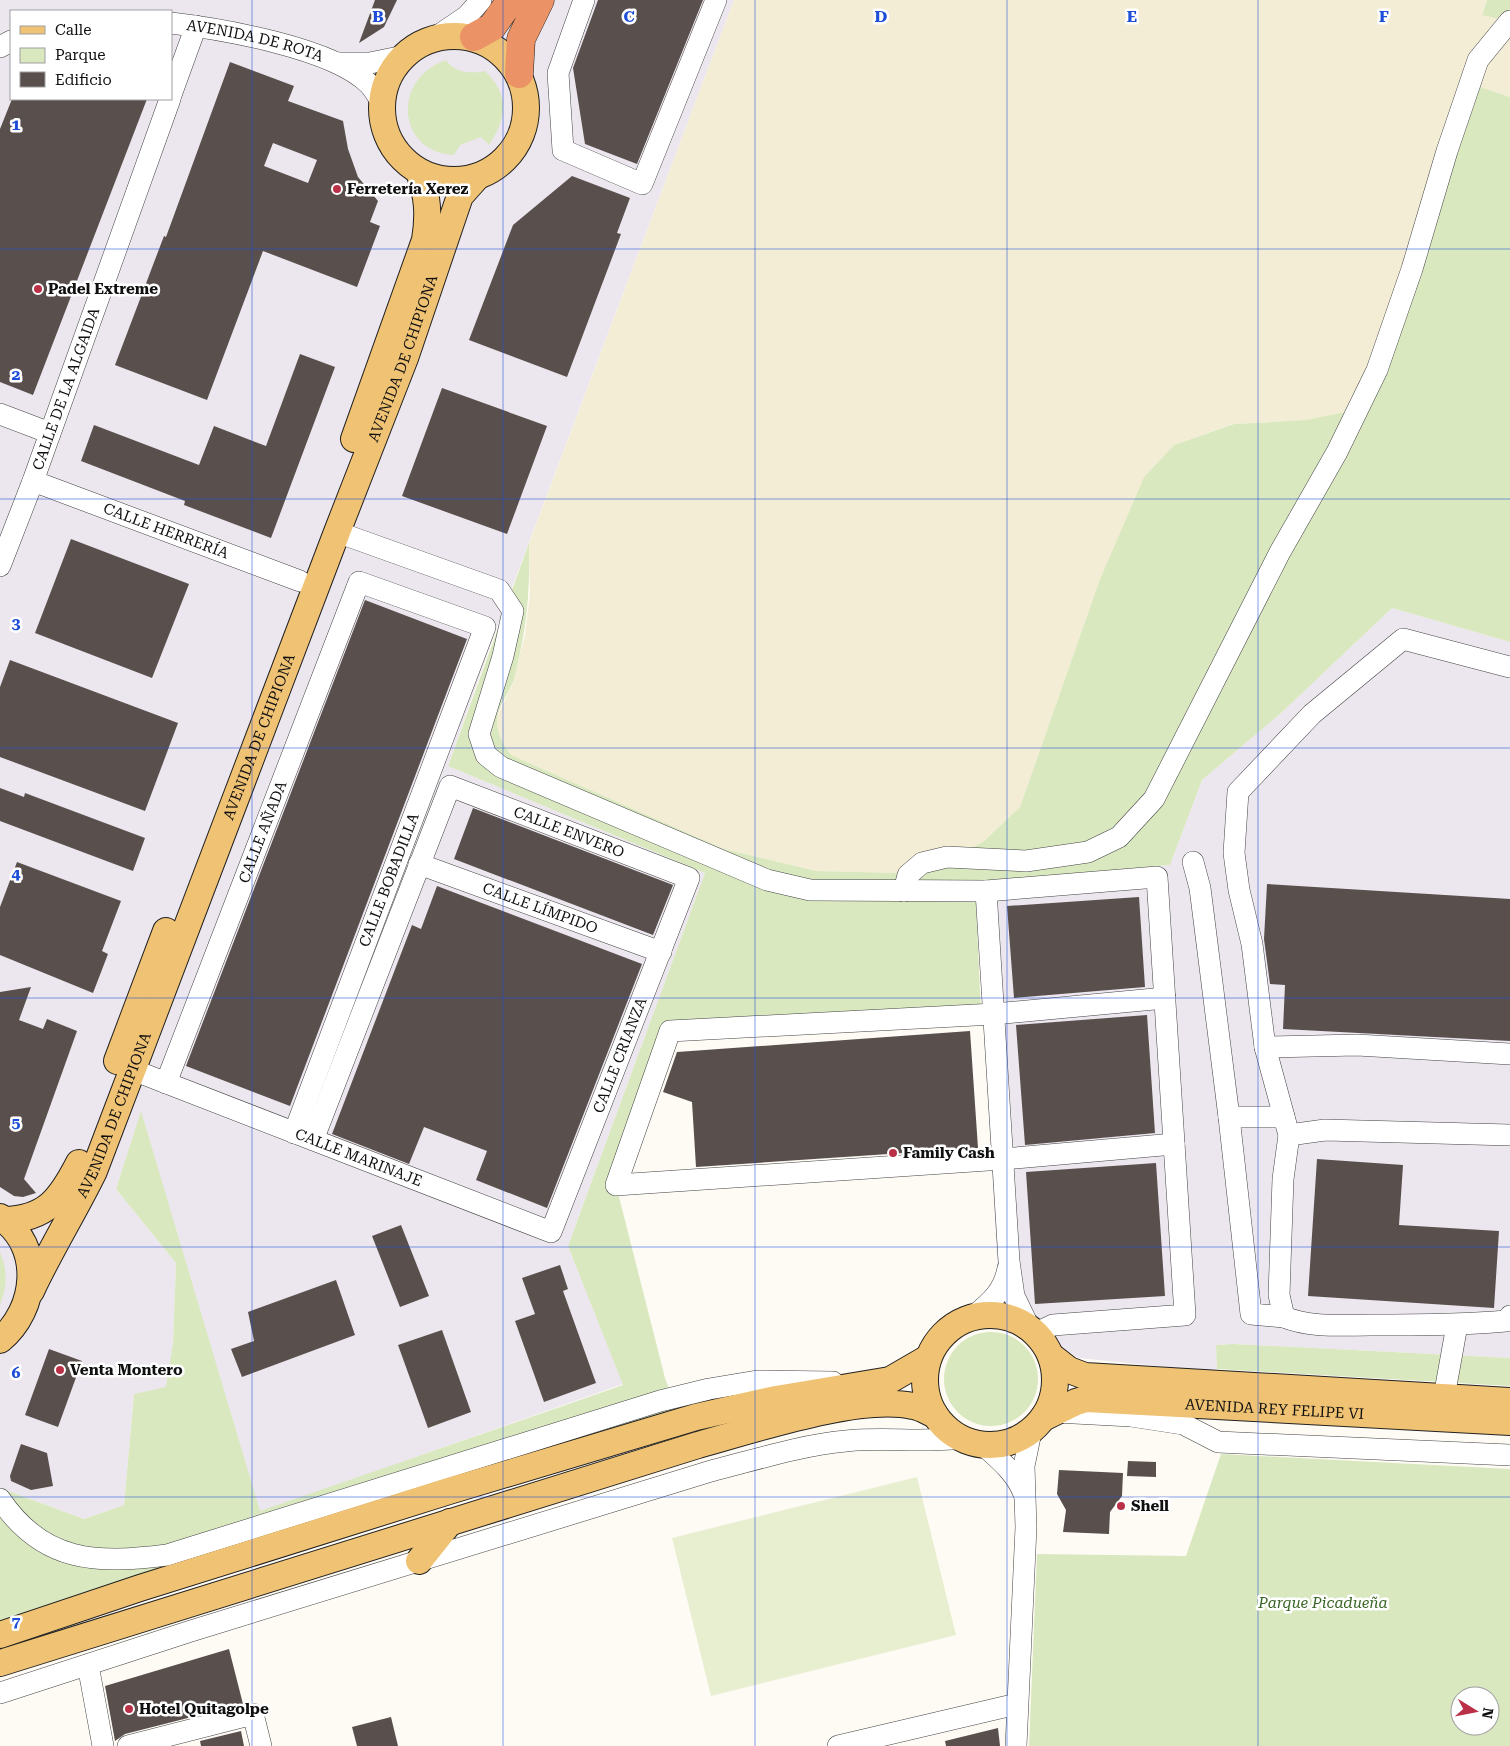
<svg xmlns="http://www.w3.org/2000/svg" width="1510" height="1746" font-family="'Roboto Serif',serif">
  <style>
    .industrial { fill: #ece6ee; fill-rule: evenodd }
    .farmland { fill: #f4edd5 }
    .green { fill: #d9e8bf; fill-rule: evenodd }
    .pitch { fill: #e8efd0 }
    .building { fill: #59504d; fill-rule: evenodd }
    .lines { fill: none; stroke-linecap: round; stroke-linejoin: round }
    .minor-casing { stroke: #434343; stroke-width: 22 }
    .major-casing { stroke: #212121; stroke-width: 28 }
    .highway-casing { stroke: #212121; stroke-width: 29 }
    .minor { stroke: #fff; stroke-width: 21 }
    .major { stroke: #f0c273; stroke-width: 26 }
    .highway { stroke: #eb9366; stroke-width: 28 }
    .grid { fill: none; stroke: #1d4ed8; stroke-width: 1; stroke-opacity: 0.55 }
    .poi-dot { fill: #b93047; stroke: #fff; stroke-width: 2 }
    .labels { text-anchor: middle; dominant-baseline: central; stroke-width: 5; stroke-linejoin: round; paint-order: stroke }
    .street-label { font-size: 15px; fill: #101010; stroke: #fff }
    .poi-label { font-size: 15px; font-weight: bold; fill: #101010; stroke: #fff; text-anchor: start }
    .park-label { font-size: 15px; font-style: italic; fill: #396524; stroke: #fff }
    .grid-label { font-size: 16px; text-anchor: middle; font-weight: bold; fill: #1d4ed8; stroke: #fff; stroke-width: 5; stroke-linejoin: round; paint-order: stroke }
  </style>
  <rect width="100%" height="100%" fill="#fefbf5"/>
  <path class="industrial" d="M0 0H734L497 627 448 766 705 873 568 1246 623 1384 260 1512 141 1112 116 1189 176 1263 173 1343 167 1388 134 1394 124 1505 84 1519 0 1488ZM11 11H171V99H11Z
    M1392 608 1510 642V1358L1233 1344 1216 1345 1217 1369 1206 1371 1079 1358 1062 1348 1006 1306 998 1273 975 882 1170 865 1202 780 1280 714Z"/>
  <path class="farmland" d="M734 0H1487L1482 14 1510 17V97L1459 81 1417 280 1361 410 1306 420 1233 424 1174 445 1144 477 1100 579 1020 807 984 841 956 857 898 873 816 871 724 849 511 755 499 738 496 719 512 685 525 635 530 593 529 543Z"/>
  <path class="green" d="M1487 0H1510V17L1504 20 1482 15Z
    M446 60C455 73 471 74 485 71 510 95 507 117 489 145L481 137 460 145 454 155C396 152 392 78 446 60Z
    M1459 80 1510 97V642L1392 608 1280 714 1202 780 1170 865 975 882 981 1014 670 1031 616 1185 665 1378 677 1411 0 1624V1488L84 1519 124 1505 134 1394 166 1387 173 1343 176 1263 116 1189 141 1111 260 1511 623 1385 568 1246 705 873 448 766 529 543C530 594 527 628 514 679 510 692 497 707 497 721 497 735 503 744 511 755L724 849 816 871 898 873 956 857 984 841 1020 807 1100 579 1144 477 1174 445 1234 424 1306 420 1361 409 1417 280Z
    M0 1252C8 1271 7 1286 0 1305Z
    M944 1379a47 47 0 1 1 94 0a47 47 0 1 1-94 0Z
    M1233 1344 1510 1358V1386L1217 1369 1216 1345Z
    M1221 1454 1510 1469V1746H1029L1037 1554 1186 1556ZM1460 1696H1490V1726H1460Z"/>
  <path class="pitch" d="M917 1477 956 1635 711 1696 672 1538Z"/>
  <path class="building" d="M375 0H397L384 27 359 43Z
    M598 0H703L637 164 585 144 573 68Z
    M230 62 294 86 288 101 343 121 348 149 358 177 378 201 370 222 380 226 357 287 263 251 207 400 115 365 164 236 166 237ZM273 143 317 160 308 183 264 166Z
    M12 99H147L33 395 0 382V129Z
    M572 176 630 198 617 233 621 234 567 377 469 340 513 225Z
    M300 354 335 367 271 538 184 505 185 501 81 461 94 425 199 465 214 426 266 446Z
    M442 388 547 426 507 534 402 496Z
    M71 539 189 584 152 678 35 633Z
    M365 600 467 639 290 1106 186 1066Z
    M10 660 178 723 145 811 0 757V687Z
    M0 788 24 797 25 793 145 838 133 871 0 821Z
    M473 808 673 885 653 935 454 859Z
    M17 862 121 901 102 951 108 954 93 993 0 955V907Z
    M1267 884 1510 899V1041L1283 1029 1285 985 1270 984 1264 939Z
    M437 886 642 964 547 1208 476 1180 487 1151 424 1127 409 1164 332 1134 412 925 421 929Z
    M1139 897 1145 987 1014 998 1007 906Z
    M31 987 19 1020 43 1029 47 1019 77 1031 24 1179 36 1193 23 1197 14 1196 0 1187V992Z
    M1147 1015 1155 1133 1025 1145 1016 1025Z
    M970 1031 978 1148 696 1167 692 1102 663 1092 677 1052Z
    M1317 1159 1403 1165 1399 1225 1499 1231 1494 1308 1308 1296Z
    M1156 1163 1165 1296 1035 1304 1026 1172Z
    M401 1225 429 1296 400 1307 372 1236Z
    M560 1265 568 1289 563 1291 596 1383 544 1402 515 1321 535 1314 522 1278Z
    M336 1280 355 1335 242 1377 231 1349 254 1341 248 1312Z
    M442 1330 471 1412 428 1428 398 1345Z
    M49 1349 82 1361 58 1427 25 1415Z
    M21 1444 47 1453 53 1486 31 1490 11 1481 10 1476Z
    M1128 1461 1156 1462V1477L1127 1476Z
    M1059 1470 1123 1473 1122 1496 1110 1512 1109 1534 1063 1532 1066 1510 1057 1494Z
    M229 1649 243 1704 125 1734 115 1741 105 1686Z
    M391 1717 398 1746H357L352 1727Z
    M998 1728 1000 1746H946L945 1741Z
    M241 1731 244 1746H201L200 1741Z"/>
  <g class="lines">
    <g class="minor-casing">
      <g id="minor">
        <path d="M584 0 558 73 563 150 642 184 716 0"/>
        <path id="s1" d="M171 23C222 29 333 48 369 84 374 89 378 97 382 103"/>
        <path d="M436 37 467 16 481 0"/>
        <path d="M0 47 11 41"/>
        <path d="M338 63H370L404 56"/>
        <path d="M171 95 196 26"/>
        <path d="M0 414 50 433"/>
        <path id="s2" d="M33 481 300 581"/>
        <path d="M337 532 499 590 513 611 503 656 479 734 486 755 501 767 767 880 810 890 986 891 1157 877 1185 1315 1053 1325 1036 1333"/>
        <path id="s3" d="M0 566 33 481 170 99"/>
        <path d="M1510 667 1403 639 1312 714 1238 792 1234 853 1239 890 1252 944 1265 1047 1289 1135 1283 1179 1279 1295 1284 1317C1311 1328 1343 1325 1371 1325 1417 1325 1461 1325 1506 1321L1510 1316"/>
        <path d="M1193 862 1200 888 1229 1117"/>
        <path id="s4" d="M419 864 661 952"/>
        <path d="M904 891 908 875 922 863 947 857 1026 861 1088 852 1119 837 1154 799 1280 552 1337 452 1377 370 1412 269 1447 151 1478 60 1510 21"/>
        <path d="M986 891 1009 1261 1014 1296 1029 1327"/>
        <path d="M1165 998 994 1014 670 1031 616 1185 1003 1159 1174 1144"/>
        <path d="M1265 1047 1357 1045 1510 1054"/>
        <path id="s5" d="M133 1070 551 1232 689 878 450 786 313 1140"/>
        <path id="s6" d="M166 1083 359 582 485 627 294 1133"/>
        <path d="M1289 1135 1325 1130 1510 1135"/>
        <path d="M974 1316C991 1302 1004 1291 1008 1268"/>
        <path d="M1284 1317 1251 1314 1229 1117H1284"/>
        <path d="M1444 1397 1457 1325"/>
        <path d="M1055 1412 1131 1416 1183 1424 1218 1442 1510 1455"/>
        <path d="M983 1445C1000 1460 1016 1473 1024 1494"/>
        <path d="M0 1499C43 1563 97 1564 167 1555L660 1401 709 1389 757 1381 833 1382"/>
        <path d="M88 1665 103 1746"/>
        <path d="M0 1693 191 1631 711 1471C755 1460 801 1445 846 1441 884 1437 922 1443 960 1438"/>
        <path d="M128 1746 253 1714 261 1746"/>
        <path d="M838 1746 1017 1704"/>
        <path d="M1016 1746 1026 1527 1024 1466 1031 1432"/>
      </g>
    </g>
    <g class="major-casing">
      <g id="major">
        <circle cx="454" cy="108" r="72"/>
        <path d="M354 439 425 240C429 215 428 196 419 172"/>
        <path d="M117 1061 166 931"/>
        <path d="M0 1217C44 1246 37 1310 0 1340"/>
        <path d="M4 1220C47 1219 61 1198 79 1163"/>
        <path id="s7" d="M31 1291C50 1250 74 1212 94 1171L337 532 405 358 460 196 476 178"/>
        <circle cx="990" cy="1380" r="65"/>
        <path d="M1051 1356 1069 1370 1085 1376 1510 1401"/>
        <path id="s8" d="M1043 1418 1076 1402 1086 1399 1510 1422"/>
        <path d="M419 1561 450 1522"/>
        <path d="M0 1635 140 1588 449 1491 696 1417 776 1399 890 1380 928 1358"/>
        <path d="M0 1663 698 1445C753 1430 859 1394 913 1406 920 1407 928 1412 935 1415"/>
      </g>
    </g>
    <g class="highway-casing">
      <path id="highway" d="M474 37 492 27 511 0
        M519 74 521 39 540 0"/>
    </g>
    <use href="#minor" class="minor"/>
    <use href="#major" class="major"/>
    <use href="#highway" class="highway"/>
  </g>
  <path class="grid" d="M252 0V1746M503 0V1746M755 0V1746M1007 0V1746M1258 0V1746M0 249H1510M0 499H1510M0 748H1510M0 998H1510M0 1247H1510M0 1497H1510"/>
  <g class="poi-dot">
    <circle cx="337" cy="189" r="5"/>
    <circle cx="38" cy="289" r="5"/>
    <circle cx="893" cy="1153" r="5"/>
    <circle cx="60" cy="1370" r="5"/>
    <circle cx="1121" cy="1506" r="5"/>
    <circle cx="129" cy="1709" r="5"/>
  </g>
  <g class="labels">
    <g class="street-label">
      <text stroke="none"><textPath href="#s1" startOffset="86">AVENIDA DE ROTA</textPath></text>
      <text stroke="none"><textPath href="#s7" startOffset="1005">AVENIDA DE CHIPIONA</textPath></text>
      <text stroke="none"><textPath href="#s3" startOffset="189">CALLE DE LA ALGAIDA</textPath></text>
      <text stroke="none"><textPath href="#s2" startOffset="142">CALLE HERRERÍA</textPath></text>
      <text stroke="none"><textPath href="#s7" startOffset="600">AVENIDA DE CHIPIONA</textPath></text>
      <text stroke="none"><textPath href="#s6" startOffset="269">CALLE AÑADA</textPath></text>
      <text transform="translate(569 832) rotate(21)">CALLE ENVERO</text>
      <text transform="translate(389 880) rotate(-69)">CALLE BOBADILLA</text>
      <text stroke="none"><textPath href="#s4" startOffset="129">CALLE LÍMPIDO</textPath></text>
      <text stroke="none"><textPath href="#s5" startOffset="638">CALLE CRIANZA</textPath></text>
      <text stroke="none"><textPath href="#s7" startOffset="195">AVENIDA DE CHIPIONA</textPath></text>
      <text stroke="none"><textPath href="#s5" startOffset="242">CALLE MARINAJE</textPath></text>
      <text stroke="none"><textPath href="#s8" startOffset="236">AVENIDA REY FELIPE VI</textPath></text>
    </g>
    <g class="poi-label">
      <text x="347" y="189">Ferretería Xerez</text>
      <text x="48" y="289">Padel Extreme</text>
      <text x="903" y="1153">Family Cash</text>
      <text x="70" y="1370">Venta Montero</text>
      <text x="1131" y="1506">Shell</text>
      <text x="139" y="1709">Hotel Quitagolpe</text>
    </g>
    <g class="park-label">
      <text x="1323" y="1603">Parque Picadueña</text>
    </g>
  </g>
  <g class="grid-label">
    <text x="378" y="22">B</text>
    <text x="629" y="22">C</text>
    <text x="881" y="22">D</text>
    <text x="1132" y="22">E</text>
    <text x="1384" y="22">F</text>
    <text x="16" y="130">1</text>
    <text x="16" y="380">2</text>
    <text x="16" y="629">3</text>
    <text x="16" y="879">4</text>
    <text x="16" y="1128">5</text>
    <text x="16" y="1378">6</text>
    <text x="16" y="1627">7</text>
  </g>
  <rect x="10" y="10" width="162" height="90" fill="#ffffff" stroke="#9f9f9f"/>
  <rect x="20" y="26" width="25" height="8" fill="#f0c273" stroke="#9f9f9f"/>
  <text x="55" y="35" font-size="15" fill="#101010">Calle</text>
  <rect x="20" y="48" width="25" height="15" fill="#d9e8bf" stroke="#9f9f9f"/>
  <text x="55" y="60" font-size="15" fill="#101010">Parque</text>
  <rect x="20" y="72" width="25" height="15" fill="#59504d" stroke="#9f9f9f"/>
  <text x="55" y="85" font-size="15" fill="#101010">Edificio</text>
  <g transform="translate(1475 1711) rotate(100)"><circle r="24" fill="#ffffff" stroke="#9f9f9f"/>
  <path d="M0-4L9 19L0 12L-9 19Z" fill="#b93047"/>
  <text y="-8" font-size="14" font-weight="bold" text-anchor="middle" fill="#101010">N</text>
  </g>
</svg>
